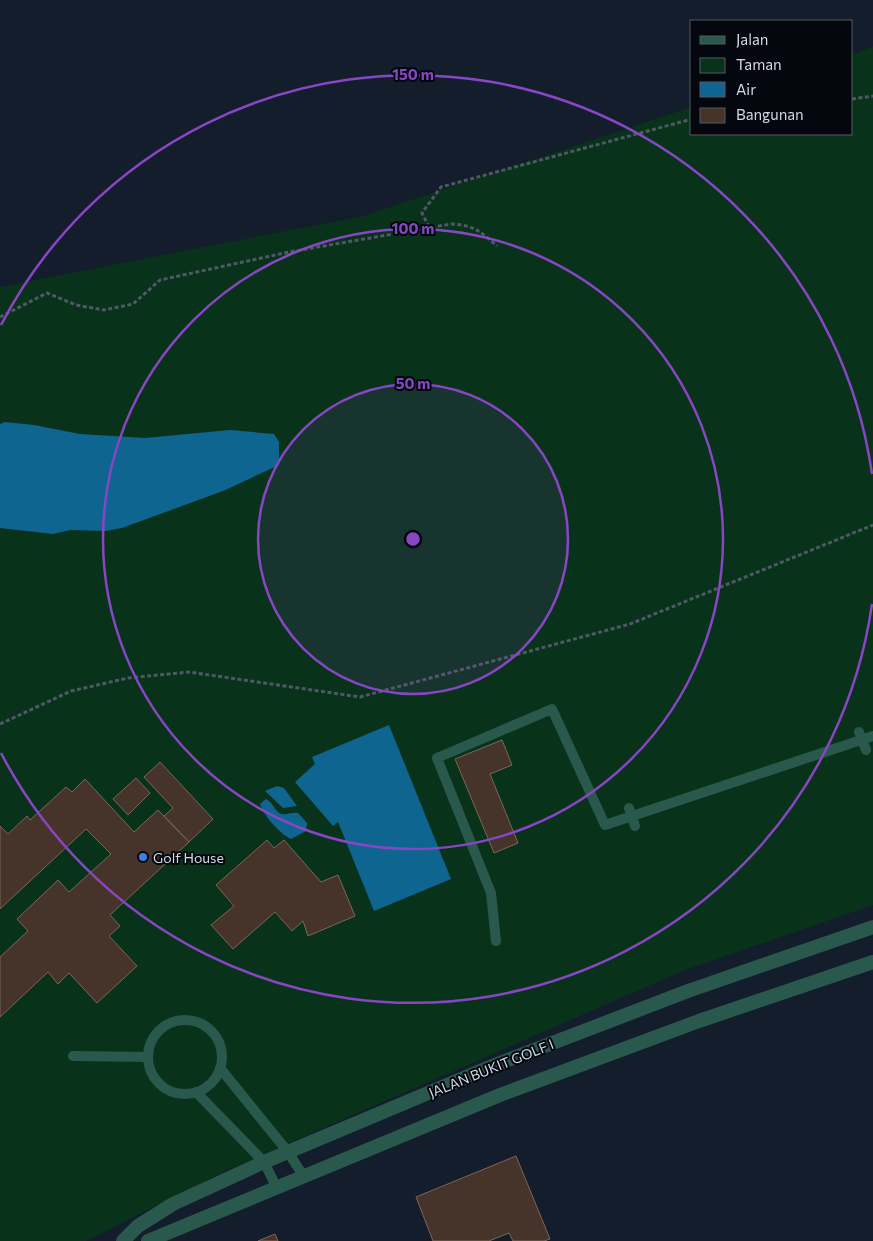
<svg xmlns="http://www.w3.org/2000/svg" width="873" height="1241" font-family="Commissioner,sans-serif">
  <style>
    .green { fill: #09321b }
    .water { fill: #0d6590 }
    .building { fill: #463329; stroke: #7c665c }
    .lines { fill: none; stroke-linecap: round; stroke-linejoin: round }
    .path { stroke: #4f5865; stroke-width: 3; stroke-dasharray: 4 2.5; stroke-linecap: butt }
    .service { stroke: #29594c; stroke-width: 10 }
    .minor { stroke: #29594c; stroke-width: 14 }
    .ring { fill: none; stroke: #8846c5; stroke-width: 2.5 }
    .shop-dot { fill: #3f7fe0; stroke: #04070d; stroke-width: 2 }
    .labels { text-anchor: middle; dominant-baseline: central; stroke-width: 4; stroke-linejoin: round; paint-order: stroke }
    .poi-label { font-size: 14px; fill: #d3dae4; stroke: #04070d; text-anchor: start }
    .street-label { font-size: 14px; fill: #d3dae4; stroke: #04070d }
    .centre { fill: #8846c5; stroke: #04070d; stroke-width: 2.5 }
    .ring-label { font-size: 15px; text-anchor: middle; font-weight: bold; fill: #8846c5; stroke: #04070d; stroke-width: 4; stroke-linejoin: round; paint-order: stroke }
  </style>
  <rect width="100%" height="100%" fill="#131d2c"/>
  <path class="green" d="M873 47V905L685 970 225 1171 86 1241H0V287L363 216 692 107V134H852V54Z"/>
  <path class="water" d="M5 422 34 425 80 434 145 438 230 430 274 434 279 442V465L223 491 122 528 106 531 70 530 53 534 0 528V424Z
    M389 725 451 879 374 911 338 822 333 826 295 782 315 764 312 757Z
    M277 786 284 788 297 806 283 808 265 791Z
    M266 799C273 802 274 811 281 814 286 815 293 812 298 813L307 823 306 831 291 839C279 833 265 817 260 804Z"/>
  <path class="building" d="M502 740 512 765 490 774 518 843 494 853 455 759Z
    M160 762 213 819 189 842 164 816 173 808 144 777Z
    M136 778 150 793 128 815 113 799Z
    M85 779 134 832 158 810 189 842 110 915 120 926 109 936 137 966 97 1003 69 973 58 984 48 972 0 1017V957L28 931 17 919 58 880 69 892 111 854 86 829 0 909V826L8 834 27 816 30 820 66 787 72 792Z
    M267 840 274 848 284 840 321 882 338 875 355 916 308 936 303 921 292 931 275 912 233 949 211 925 234 906 216 885Z
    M516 1156 550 1239 544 1241H513L509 1233 489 1241H433L416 1197Z
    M275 1234 278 1241H258Z"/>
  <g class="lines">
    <path class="path" d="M852 99 873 96
      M429 227 422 213 441 187 692 119
      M0 317 47 293 76 305 104 310 133 304 160 280 289 252 451 224C474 225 480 231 497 246
      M0 724 71 691 128 678 189 672 360 697 630 624 873 525"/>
    <path class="service" d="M859 732 866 750
      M629 808 635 826
      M496 941 491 893 437 758 552 709 605 825 873 736
      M148 1057a37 37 0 1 1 74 0a37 37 0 1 1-74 0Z
      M73 1056 148 1057
      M220 1068 288 1152 304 1177
      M196 1092 264 1162 277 1188"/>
    <path class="minor" d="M123 1241 138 1226 173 1204 264 1162 490 1067 688 991 873 927
      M148 1241 500 1095 699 1021 873 962"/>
  </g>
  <circle cx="413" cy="539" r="155" fill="#8846c5" fill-opacity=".12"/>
  <g class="ring">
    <circle cx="413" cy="539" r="155"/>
    <circle cx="413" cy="539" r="310"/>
    <path d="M872 604A464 464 0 0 1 1 753M1 325A464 464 0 0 1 872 474"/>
  </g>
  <circle class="shop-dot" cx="143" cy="857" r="5"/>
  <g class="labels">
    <g class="poi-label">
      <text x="153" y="857">Golf House</text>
    </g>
    <g class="street-label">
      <text transform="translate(491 1068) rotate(-22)">JALAN BUKIT GOLF I</text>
    </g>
  </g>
  <circle cx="413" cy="539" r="8" class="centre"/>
  <g class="ring-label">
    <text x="413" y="80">150 m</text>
    <text x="413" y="234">100 m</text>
    <text x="413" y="389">50 m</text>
  </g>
  <rect x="690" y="20" width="162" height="115" fill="#04070d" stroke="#575b63"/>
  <rect x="700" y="36" width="25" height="8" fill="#29594c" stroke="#575b63"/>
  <text x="736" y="45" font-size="15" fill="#d3dae4">Jalan</text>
  <rect x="700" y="58" width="25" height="15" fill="#09321b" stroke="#575b63"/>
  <text x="736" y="70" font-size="15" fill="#d3dae4">Taman</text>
  <rect x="700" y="82" width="25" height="15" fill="#0d6590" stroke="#575b63"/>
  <text x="736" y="95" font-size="15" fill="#d3dae4">Air</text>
  <rect x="700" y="108" width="25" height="15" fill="#463329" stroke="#575b63"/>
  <text x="736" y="120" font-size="15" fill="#d3dae4">Bangunan</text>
</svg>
